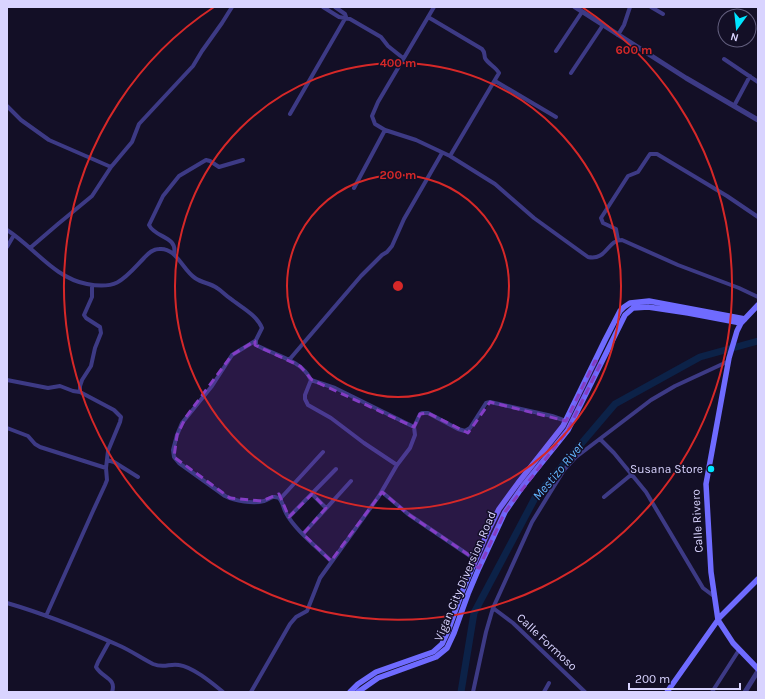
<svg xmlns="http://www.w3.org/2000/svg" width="765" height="699" font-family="Karla,sans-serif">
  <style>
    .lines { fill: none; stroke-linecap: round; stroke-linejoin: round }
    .river { stroke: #0c2248; stroke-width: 7 }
    .minor { stroke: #3d3a85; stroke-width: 4 }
    .tertiary { stroke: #3d3a85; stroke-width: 5 }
    .secondary { stroke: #6f6bff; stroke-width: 5.5 }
    .marked { fill: #843dc5; fill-opacity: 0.2; stroke: #843dc5; stroke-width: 3; stroke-dasharray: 8 5; stroke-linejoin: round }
    .ring { fill: none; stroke: #d62828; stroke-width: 2 }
    .poi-dot { fill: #00e5ff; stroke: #130f26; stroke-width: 1.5 }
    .labels { text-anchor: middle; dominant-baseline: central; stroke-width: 3; stroke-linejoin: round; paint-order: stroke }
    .poi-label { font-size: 12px; fill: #d9d4ff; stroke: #130f26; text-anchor: end }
    .street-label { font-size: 12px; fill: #d9d4ff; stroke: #130f26 }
    .water-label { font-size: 13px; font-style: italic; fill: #62b6ff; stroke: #130f26 }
    .centre { fill: #d62828; stroke: #130f26; stroke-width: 2 }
    .ring-label { font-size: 12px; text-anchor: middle; font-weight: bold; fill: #d62828; stroke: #130f26; stroke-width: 3; stroke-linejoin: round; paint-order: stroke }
  </style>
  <rect width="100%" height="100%" fill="#130f26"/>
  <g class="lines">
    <path class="river" d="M461 692 474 613 535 498 615 404 700 357 758 341"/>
    <path class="minor" d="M323 7 339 17 350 19 381 37 388 46 403 58
      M434 7 378 102 372 116 375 124 385 130 416 140 450 156 495 184 534 218 588 257C607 261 607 240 622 240L678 265 739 288 758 297
      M651 7 663 14
      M428 17 482 49C485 52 484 54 485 58 488 64 496 67 499 73L450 156
      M618 35 624 25 630 7
      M556 51 582 12
      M724 59 758 82
      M571 73 603 25
      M495 81 556 117
      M7 106 21 120 49 140 111 167
      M734 106 750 76
      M290 114 346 17 345 14 335 7
      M354 188 385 130
      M7 230C34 247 54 278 87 284 118 290 124 279 144 258 148 254 152 249 159 249 176 247 182 269 195 278 202 283 210 283 217 288 222 291 226 296 231 299 241 307 257 315 262 328L256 340V345C274 355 302 360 311 380L305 395V399L308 405 331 418 364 443 397 465
      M618 240 616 229 603 223 601 218 628 176 638 172 650 154H657L727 196 758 217
      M7 247 14 235
      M30 248 58 224 92 196 111 167 132 142 139 124 193 66 202 51 222 23 232 7
      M174 254C178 236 155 238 149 225L163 196 179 176 206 160 210 161 219 167 243 160
      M255 341 232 355 212 386 182 423 177 435 173 450 174 457 179 463 225 496C235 501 253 504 264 501 270 499 272 495 279 498 283 502 283 508 286 513 295 530 317 547 331 561
      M289 360 361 276 382 255 387 252 392 246 404 219 442 153
      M7 380 48 388 60 386 73 391 80 392 114 410 121 417 120 422 108 451 106 468 107 480 105 485 93 511 46 616
      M311 380 335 388 414 427
      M80 392V386L82 380 91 366 95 348 101 333 100 327 86 318 84 315 92 297V285
      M7 428 28 436 35 444 40 447 106 468
      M600 439 614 453 646 492 703 588 715 597
      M107 460 114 462 138 477
      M382 492 408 514 476 560
      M312 494 326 508
      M604 497 632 474
      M280 499 323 452
      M289 517 336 469
      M303 534 351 481
      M7 603C45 614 82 629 118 645 130 650 141 658 153 664 165 669 169 663 179 665 193 667 212 683 223 692
      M493 608 513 623 585 692
      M109 642 98 662 96 667C102 678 117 678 112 692
      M251 692 290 624 296 617 307 611 320 578 379 496 397 465 410 448 415 435 414 427 420 414 422 413H428L458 429 465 431 470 428 486 403 490 402 552 416 566 421
      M473 692 486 632 493 608 532 522 564 470 576 457 651 400 675 386 729 361
      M544 692 549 683
      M712 692 739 650"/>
    <path class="tertiary" d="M575 7 686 78 758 120
      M745 692 758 671"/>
    <path class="secondary" d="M758 305 741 323 737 331 729 358 706 484 711 572 718 620 733 643 758 669
      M350 692 358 684 376 672 433 652 442 644 448 631 462 592 489 529 499 509 518 483 563 426 605 340 620 311 624 307 630 303 649 301 745 319
      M358 692 378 678 436 657 447 648 454 633 468 594 479 568 505 512 523 486 568 430 625 315 633 308 648 307 688 313 741 323
      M667 692 720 617 758 579"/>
  </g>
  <path class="marked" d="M255 341V345L300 366 312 380 414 427 420 414 428 413 468 433 490 402 566 421 595 361 601 363 568 430 505 512 479 568 473 566 476 560 408 514 382 492 331 561 303 534 326 508 312 494 289 517 279 494 262 501 230 498 174 457 177 435 186 417 232 355Z"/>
  <g class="ring">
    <circle cx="398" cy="286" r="111"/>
    <circle cx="398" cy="286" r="223"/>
    <path d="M582 7A334 334 0 1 1 214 7"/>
  </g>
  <circle class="poi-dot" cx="711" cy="469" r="4"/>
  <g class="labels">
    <g class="poi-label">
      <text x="703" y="469">Susana Store</text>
    </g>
    <g class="street-label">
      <text transform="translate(697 521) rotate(-93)">Calle Rivero</text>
      <text transform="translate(465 576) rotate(-67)">Vigan City Diversion Road</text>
      <text transform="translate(547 642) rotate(43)">Calle Formoso</text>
    </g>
    <g class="water-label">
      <text transform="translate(558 471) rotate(-50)">Mestizo River</text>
    </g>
  </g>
  <circle cx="398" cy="286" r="6" class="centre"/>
  <g class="ring-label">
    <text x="634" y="54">600 m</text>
    <text x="398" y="67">400 m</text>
    <text x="398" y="179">200 m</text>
  </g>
  <rect width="765" height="699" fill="none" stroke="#d9d4ff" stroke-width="16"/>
  <g transform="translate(737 28) rotate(195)"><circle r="19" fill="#130f26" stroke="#625e7d"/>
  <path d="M0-3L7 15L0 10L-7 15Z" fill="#00e5ff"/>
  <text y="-6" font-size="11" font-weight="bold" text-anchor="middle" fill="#d9d4ff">N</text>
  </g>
  <path d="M629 683v6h111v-6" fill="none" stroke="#d9d4ff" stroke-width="2"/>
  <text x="635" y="683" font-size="12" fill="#d9d4ff" stroke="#130f26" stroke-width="3" paint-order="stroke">200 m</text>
</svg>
